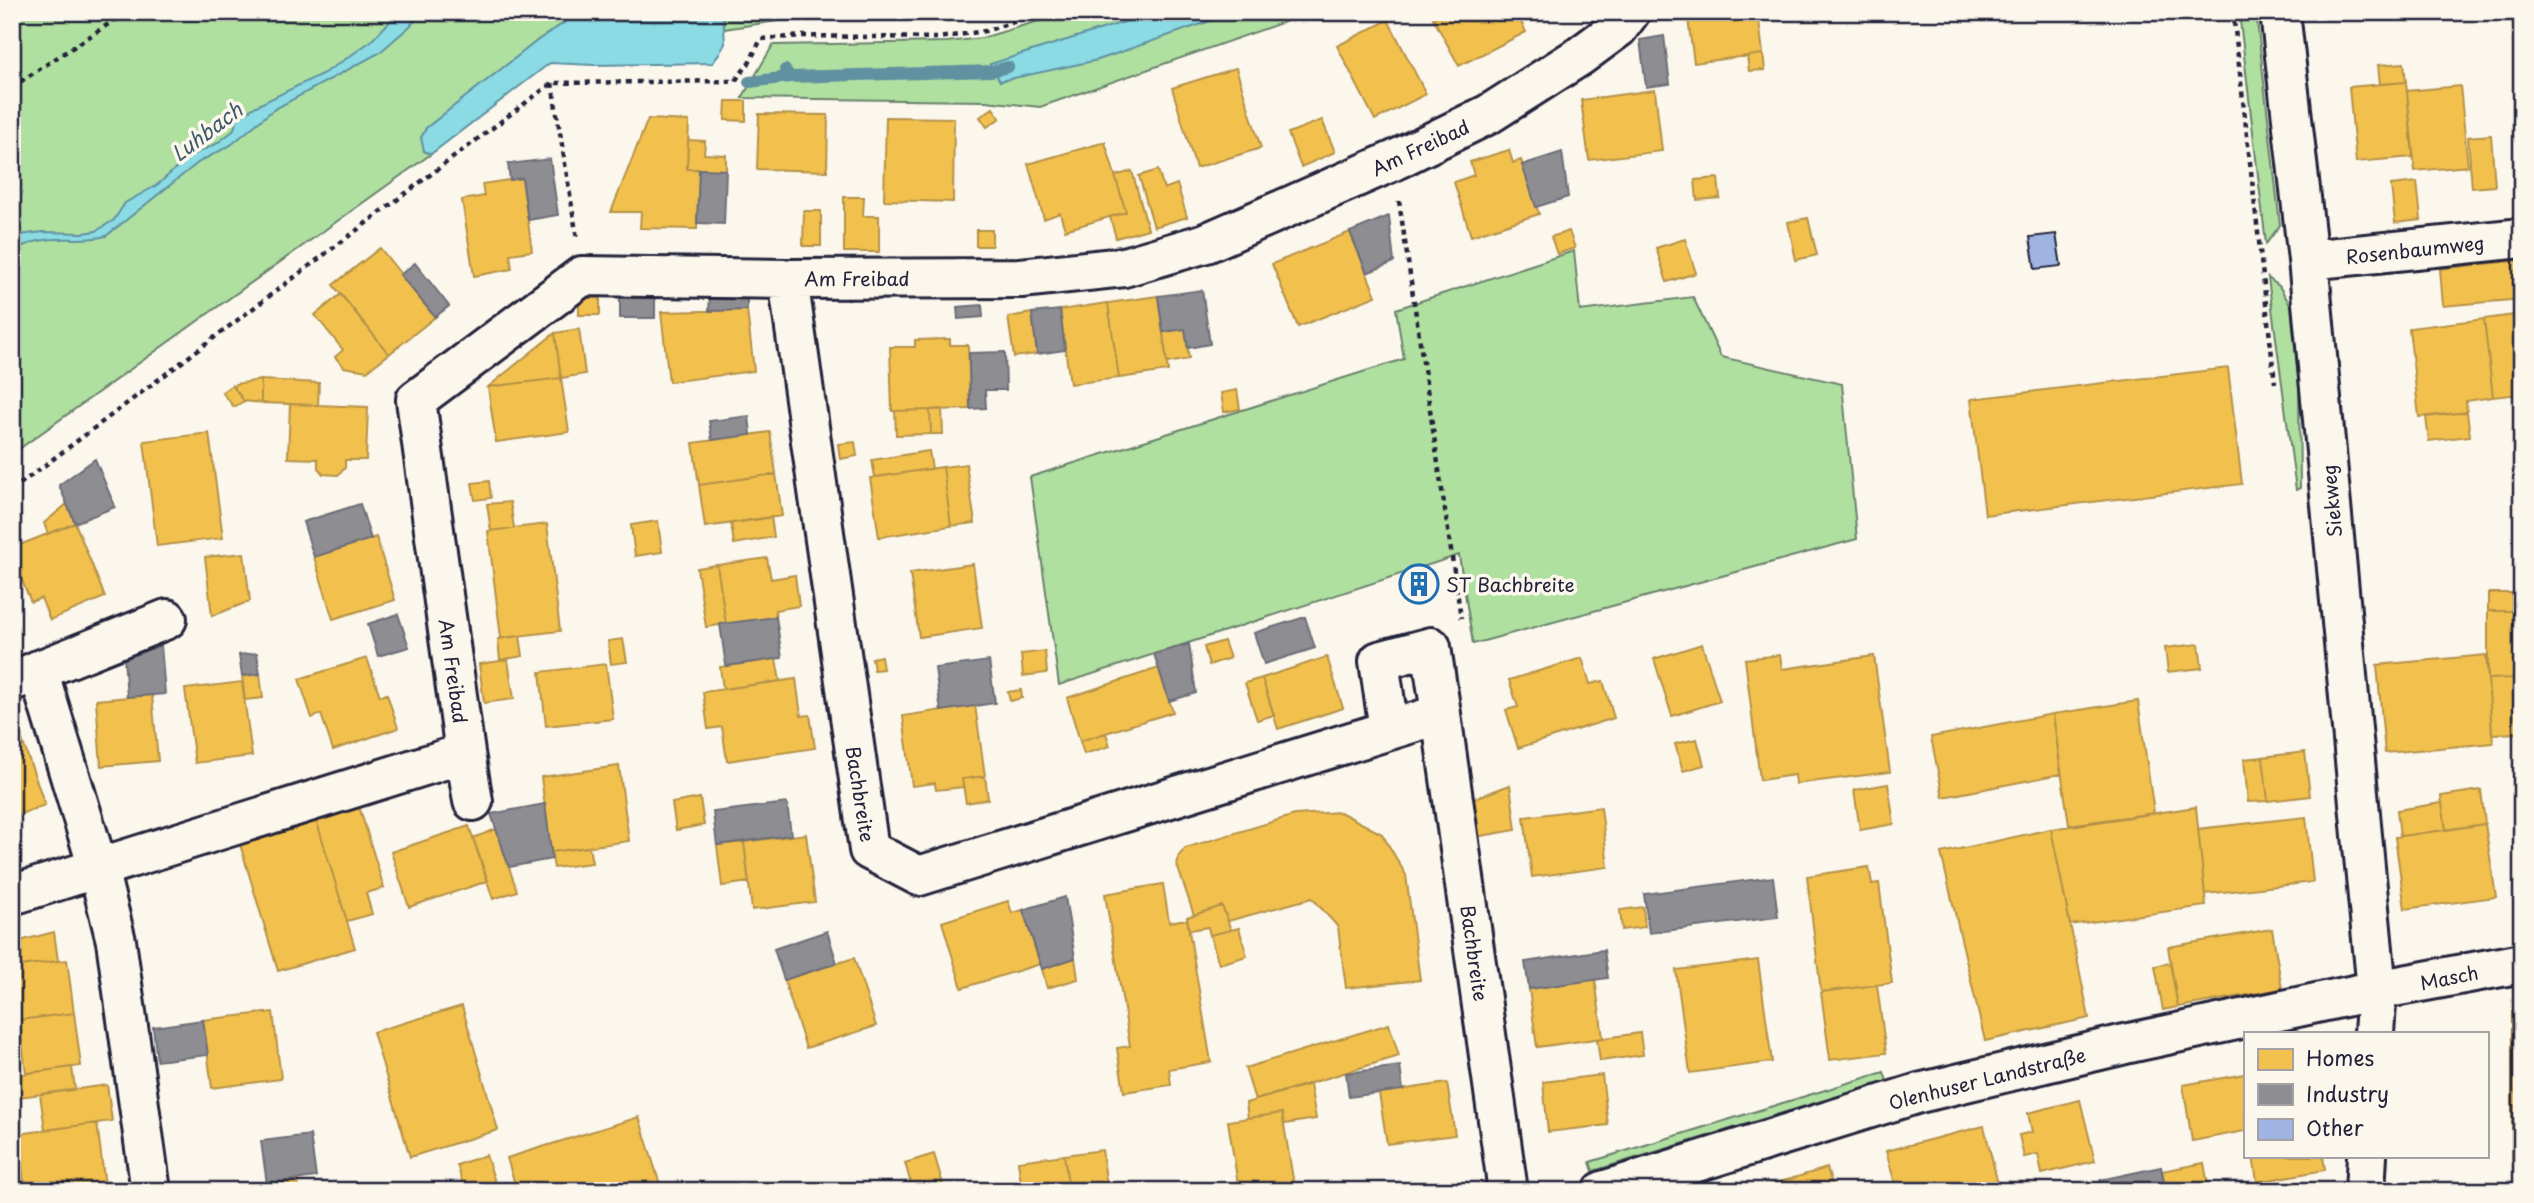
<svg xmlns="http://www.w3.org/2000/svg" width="2534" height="1203" font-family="'Playpen Sans',sans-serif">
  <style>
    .green { fill: #b0e09f; stroke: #69816d; stroke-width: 2 }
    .water { fill: #8adbe4; stroke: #6091a0; stroke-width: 2 }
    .homes { fill: #f2c14e; stroke: #b49148; stroke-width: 2 }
    .industry { fill: #8d8d92; stroke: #6d6d78; stroke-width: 2 }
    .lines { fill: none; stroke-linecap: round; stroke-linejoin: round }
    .stream { stroke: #6091a0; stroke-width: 12 }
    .building { fill: #9fb4e2; stroke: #22223b; stroke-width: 2 }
    .minor-casing { stroke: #22223b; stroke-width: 44 }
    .path { stroke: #22223b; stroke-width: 4.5; stroke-dasharray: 5 5; stroke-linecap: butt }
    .minor { stroke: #fbf7ec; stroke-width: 38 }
    .labels { text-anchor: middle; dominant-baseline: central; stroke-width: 7; stroke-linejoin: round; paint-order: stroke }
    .street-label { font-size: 19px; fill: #22223b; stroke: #fbf7ec }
    .poi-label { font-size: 19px; fill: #22223b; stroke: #fbf7ec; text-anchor: start }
    .water-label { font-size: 21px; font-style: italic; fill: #415a6e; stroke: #fbf7ec }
  </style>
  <rect width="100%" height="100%" fill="#fbf7ec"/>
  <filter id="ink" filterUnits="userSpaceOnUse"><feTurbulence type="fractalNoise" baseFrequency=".0143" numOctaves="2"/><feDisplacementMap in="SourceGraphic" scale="14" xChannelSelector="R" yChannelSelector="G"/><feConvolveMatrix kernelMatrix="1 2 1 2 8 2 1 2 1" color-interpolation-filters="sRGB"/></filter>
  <g filter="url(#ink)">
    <path class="green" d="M12 12H581L538 40 424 151 431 154 12 454Z
      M723 12H977L790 19 724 29Z
      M1068 12H1313L1040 107 986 101 742 98 773 45 947 42 982 38Z
      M2239 12H2256L2280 225 2266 244Z
      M1574 251 1580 311 1693 297 1721 357 1842 384 1857 539 1473 644 1459 555 1059 685 1030 477 1404 359 1396 309Z
      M2268 278 2279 286 2291 306 2299 388 2300 488 2296 490Z
      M1884 1072 1887 1081 1593 1171 1590 1162Z"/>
    <path class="water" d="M399 12H423L409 27 379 53 273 110 231 145 199 162 106 236C84 242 62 236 39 241 30 243 21 247 12 250V236L43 232 84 233 96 231 114 220 125 203 157 185 190 156 216 144 233 131 238 118 256 106 326 72 350 56 371 41Z
      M581 12H723L725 44 713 63 594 65 550 63 431 154 424 151 421 138 426 128 538 40Z
      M1156 12H1236L1098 60 1000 81 990 64Z"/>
    <path class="homes" d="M1444 12H1516L1526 32 1459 66 1433 18Z
      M1687 12H1758L1763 54 1694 63Z
      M1388 20 1426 94 1375 120 1337 46Z
      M1763 54 1765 70 1749 71 1747 56Z
      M2404 63 2406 82 2380 84 2378 65Z
      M1236 68 1261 148 1196 168 1172 88Z
      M2406 82 2413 157 2356 162 2349 87Z
      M2460 86 2468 166 2415 171 2407 91Z
      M1655 90 1662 151 1589 160 1581 100Z
      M726 101H746V121L725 120Z
      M993 108 1000 118 987 127 980 117Z
      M759 114 828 115 827 171 757 169Z
      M886 117 954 118 953 202 884 200Z
      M648 119 689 121 687 169H699L697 229 640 228 641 212H611Z
      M1322 120 1335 152 1301 167 1288 133Z
      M2491 135 2495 186 2472 188 2468 137Z
      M688 140 705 141 704 154 726 155V170L687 169Z
      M1105 142 1126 212 1065 230 1060 213 1044 219 1028 164Z
      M1509 150 1513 163 1521 160 1539 214 1471 236 1454 182 1474 175 1470 162Z
      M1158 170 1164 189 1177 184 1187 217 1154 227 1139 176Z
      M1132 171 1148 229 1116 238 1110 217 1126 212 1115 176Z
      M522 178 532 251 510 254 512 269 474 276 462 200 484 196 482 184Z
      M1718 178 1720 198 1697 200 1695 180Z
      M2417 182 2421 220 2395 223 2391 185Z
      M844 197H864L863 216H879V252H844Z
      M804 211H821V246H803Z
      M1808 218 1817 255 1796 260 1788 222Z
      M976 230H992V246H976Z
      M1569 231 1575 248 1557 254 1551 237Z
      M1350 232 1376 296 1298 327 1272 264Z
      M1685 239 1696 273 1667 282 1656 248Z
      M380 248 435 317 389 354 333 285Z
      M2521 260 2522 299 2443 306 2440 269Z
      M341 294 389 354 367 371 344 367 335 357 343 350 315 315Z
      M1158 296 1168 371 1119 378 1108 303Z
      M579 298H600V315H579Z
      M1108 303 1119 378 1070 384 1060 310Z
      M747 310 754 371 669 382 661 312Z
      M1032 313 1037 354 1014 357 1008 317Z
      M2522 314V405H2521L2520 394 2493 397 2484 319Z
      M2484 319 2493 397 2466 401 2467 412 2419 417 2409 328Z
      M579 329 585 374 561 378 555 333Z
      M1185 329 1189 359 1167 363 1163 332Z
      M555 333 561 378 488 387Z
      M950 339V345H968L970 409 892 411 890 347H915V340Z
      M2228 368 2242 484 1985 515 1971 399Z
      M561 378 569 432 496 442 488 387Z
      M261 380 319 383 318 405 261 403Z
      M261 380V403L244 401 235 389V384Z
      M232 385 244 401 234 407 222 392Z
      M1237 390 1240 409 1224 412 1221 393Z
      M290 404 368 407 366 460H345V468L338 475 323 474 318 468V459L288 458Z
      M942 409 943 434H931L930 410Z
      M930 410 931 434 896 435 895 411Z
      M2467 412 2470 436 2429 441 2426 417Z
      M770 432 776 474 699 485 693 443Z
      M209 433 223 538 157 546 144 441Z
      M855 442 857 456 840 459 838 444Z
      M929 451 932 469 875 477 872 460Z
      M966 464 975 523 951 526 943 467Z
      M943 467 951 526 879 537 870 478Z
      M776 474 782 516 705 527 699 485Z
      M489 481 491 498 475 500 472 483Z
      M510 502 514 528 491 531 487 504Z
      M67 504 75 523 48 534 44 523Z
      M771 517 774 537 734 544 731 523Z
      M658 521 662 552 635 556 631 525Z
      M75 523 105 597 50 620 41 598 31 602 12 557V548Z
      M547 524 560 631 501 638 488 531Z
      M376 537 395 600 333 619 314 557Z
      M244 553 250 601 212 616 205 557Z
      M767 558 771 579 795 575 799 606 775 610 776 617 726 624 717 565Z
      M973 564 982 628 919 637 910 573Z
      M717 565 726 624 706 627 697 568Z
      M1427 577 1429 588 1412 592 1409 580Z
      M2488 593H2512V611H2488Z
      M2488 611H2516V678L2488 679Z
      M520 636 523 656 500 660 498 639Z
      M623 639 627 662 611 664 608 641Z
      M1224 641 1230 658 1209 665 1204 647Z
      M1702 644 1720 701 1672 716 1654 659Z
      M2199 644 2202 668 2168 672 2165 648Z
      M1045 651 1047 673 1023 676 1021 654Z
      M1780 655 1782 669 1874 656 1890 772 1796 784 1795 775 1760 780 1745 659Z
      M2486 655 2493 743 2385 753 2377 665Z
      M881 656 883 669 874 670 872 658Z
      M1327 657 1343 708 1278 729 1262 678Z
      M367 658 380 696 387 694 398 728 333 750 321 714 312 718 299 679Z
      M1582 658 1590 684 1603 681 1614 718 1518 748 1506 710 1518 707 1509 680Z
      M776 659 780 681 723 689 720 667Z
      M508 660 514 699 484 703 479 664Z
      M606 664 613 719 546 726 540 672Z
      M1159 668 1173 712 1080 741 1067 698Z
      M260 674 263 698 245 700 242 676Z
      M1262 678 1274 715 1257 720 1245 683Z
      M2516 678H2522V733L2492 734 2488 679Z
      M796 679 801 716 810 715 815 748 727 761 722 727 708 729 703 692Z
      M242 682 252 756 195 763 185 689Z
      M1021 690 1022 698 1010 701 1008 692Z
      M152 695 158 761 101 766 96 700Z
      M2138 701 2154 813 2069 825 2053 714Z
      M975 705 985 776 962 779 963 787 936 790 935 783 912 786 903 716Z
      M2053 714 2061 774 1943 797 1931 737Z
      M1106 733 1110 746 1084 754 1080 741Z
      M21 737 45 805 12 817V740Z
      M1697 739 1704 765 1683 771 1675 744Z
      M2305 752 2310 796 2268 801 2263 757Z
      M2263 757 2268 801 2248 802 2244 759Z
      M619 766 629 841 551 852 541 777Z
      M985 776 988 799 966 803 962 779Z
      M1888 784 1894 824 1860 830 1854 790Z
      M1510 785 1516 830 1475 837 1470 800Z
      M2481 790 2485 824 2446 830 2441 796Z
      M700 798 704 825 676 830 672 803Z
      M2442 803 2446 830 2400 836 2397 810Z
      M359 806 384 888 366 893 372 914 347 921 316 819Z
      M1601 807 1608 867 1532 877 1524 817Z
      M2196 807 2206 906 2070 925 2051 829Z
      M1340 812 1382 834 1406 875 1420 980 1346 988 1338 927 1312 898 1228 921 1222 906 1194 915 1177 865 1179 856 1185 848 1295 815Z
      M2306 817 2313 882 2205 894 2198 829Z
      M316 819 355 948 278 971 239 841Z
      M2485 824 2496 897 2405 909 2395 837Z
      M469 826 488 881 409 907 391 852Z
      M496 829 517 891 493 899 473 838Z
      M2051 829 2089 1018 1985 1041 1941 853Z
      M806 834 815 902 752 910 744 842Z
      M744 842 749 882 722 886 717 845Z
      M589 847 592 863 554 868 551 852Z
      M1869 867 1872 884 1879 883 1892 983 1821 992 1807 876Z
      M1163 884 1169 922 1187 919 1211 1062 1169 1069 1171 1085 1124 1092 1117 1048 1130 1046 1105 894Z
      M1008 901 1012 913 1023 910 1040 964 962 988 942 922Z
      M1222 906 1231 930 1210 935 1208 927 1189 930 1187 917Z
      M1643 907 1645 927 1622 930 1620 910Z
      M1239 928 1247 956 1219 964 1210 935Z
      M2272 929 2282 989 2178 1007 2168 947Z
      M54 932 58 961 12 967V943Z
      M854 958 876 1026 806 1048 784 980Z
      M1075 958 1078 979 1047 988 1042 969Z
      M67 960 74 1013 19 1020 12 967Z
      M1758 960 1772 1062 1690 1073 1676 970Z
      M2170 963 2178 1007 2163 1010 2155 966Z
      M1595 979 1603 1038 1537 1047 1529 989Z
      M1877 985 1886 1053 1830 1060 1821 992Z
      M462 1006 498 1130 410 1157 373 1032Z
      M2512 1011H2522V1134H2512Z
      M273 1012 281 1079 212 1088 203 1020Z
      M74 1013 81 1066 26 1073 19 1020Z
      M1389 1024 1399 1056 1255 1100 1245 1068Z
      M1640 1033 1643 1055 1600 1061 1597 1039Z
      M72 1067 75 1090 19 1097 15 1075Z
      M2245 1074V1131L2192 1141 2183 1085Z
      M1602 1075 1608 1125 1548 1132 1543 1082Z
      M1447 1083 1455 1135 1387 1144 1379 1093Z
      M1310 1084 1316 1119 1284 1124 1282 1113 1248 1118 1246 1103Z
      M107 1085 112 1121 45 1130 40 1094Z
      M2080 1100 2095 1161 2042 1174 2038 1154 2024 1157 2019 1135 2032 1132 2028 1113Z
      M1282 1113 1295 1191H1239L1228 1121Z
      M639 1117 662 1191H517L507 1158Z
      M97 1123 105 1186 68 1191H25L18 1134Z
      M1984 1126 1998 1184 1973 1191H1897L1886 1151Z
      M2512 1134H2522V1161H2512Z
      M1102 1150 1107 1187 1069 1191 1064 1155Z
      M934 1154 945 1191H913L905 1163Z
      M486 1155 498 1191H465L457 1165Z
      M1064 1155 1069 1191H1022L1018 1161Z
      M2253 1156H2323L2325 1170 2257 1182Z
      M2204 1163 2209 1191H2166L2162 1171Z
      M1827 1168 1834 1191H1772L1770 1185Z
      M298 1179 299 1191H226V1189Z"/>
    <path class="industry" d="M1516 12H1534L1520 20Z
      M1664 36 1670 84 1646 87 1640 40Z
      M1562 152 1568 197 1536 207 1522 165Z
      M550 159 558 215 528 220 522 178 510 180 508 164Z
      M699 169 726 170 724 224 697 223Z
      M1389 216 1394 262 1367 273 1350 232Z
      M415 263 449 306 435 317 400 275Z
      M1202 290 1210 344 1188 348 1185 329 1163 332 1158 296Z
      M710 295 747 296V310L709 311Z
      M655 296V318H620V297Z
      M982 305 983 317 958 319 957 307Z
      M1060 310 1065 350 1037 354 1032 313Z
      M1005 352 1006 390H985L986 408 970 409 969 353Z
      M749 416 751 435 712 440 709 421Z
      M95 459 115 507 75 523 59 485Z
      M360 504 371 539 314 557 303 522Z
      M398 614 409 647 378 656 368 624Z
      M776 617 782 658 726 666 720 624Z
      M1305 617 1315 648 1264 664 1254 633Z
      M1189 644 1196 693 1169 701 1154 654Z
      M161 645 165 694 127 697 124 659Z
      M257 653 260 674 242 676 239 655Z
      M989 661 995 703 941 711 935 668Z
      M787 803 791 835 717 845 713 812Z
      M545 804 552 859 509 867 491 814Z
      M1773 877 1778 917 1649 933 1644 894Z
      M1065 897 1075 958 1042 969 1023 910Z
      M827 931 837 963 784 980 774 949Z
      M1604 950 1608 978 1529 989 1525 962Z
      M203 1020 208 1055 157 1061 153 1027Z
      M1400 1066 1403 1090 1349 1097 1346 1073Z
      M310 1135 316 1177 267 1184 261 1141Z
      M2161 1167 2166 1191H2102L2100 1180Z"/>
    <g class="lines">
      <path class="stream" d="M768 12V17
        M785 70 790 77 992 71 1008 67
        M749 82 790 77"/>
    </g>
    <path class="building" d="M2056 234 2061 266 2035 269 2030 237Z"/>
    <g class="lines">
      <g class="minor-casing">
        <path id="minor" d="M2280 12 2308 260 2365 867 2377 990 2374 1033
          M2308 260 2522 238
          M788 279 869 850 919 876 1441 714 1508 1191
          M12 681 167 619
          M1389 730 1379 661 1431 647 1441 714
          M465 753 473 801
          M12 895 98 868 38 670
          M151 1191 116 941 98 868 465 753 416 400 582 276 788 279 1021 278 1124 267 1206 243 1393 161 1489 114 1580 56 1618 28 1630 12
          M1603 1191 1919 1093 2125 1044 2377 990 2522 963
          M2365 1191 2367 1156"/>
      </g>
      <path class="path" d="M2233 12 2275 383
        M552 83 577 238
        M12 87 127 12
        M1399 201 1461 618
        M12 490 552 83 735 81 749 63 761 39 803 36 939 38 985 31 1046 12"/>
      <use href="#minor" class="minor"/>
    </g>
  </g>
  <defs>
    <g id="building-ring" transform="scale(2.0125)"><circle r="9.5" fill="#fbf7ec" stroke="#1f6fb2" stroke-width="1.5"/><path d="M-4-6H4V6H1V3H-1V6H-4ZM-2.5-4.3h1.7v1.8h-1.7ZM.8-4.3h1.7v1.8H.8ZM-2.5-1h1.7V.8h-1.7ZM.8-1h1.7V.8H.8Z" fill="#1f6fb2"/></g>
  </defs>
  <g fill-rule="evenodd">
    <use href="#building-ring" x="1419" y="584"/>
  </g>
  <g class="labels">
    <g class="street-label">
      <text transform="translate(1420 147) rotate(-25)">Am Freibad</text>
      <text transform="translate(2415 249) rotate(-6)">Rosenbaumweg</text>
      <text x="857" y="278">Am Freibad</text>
      <text transform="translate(2331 501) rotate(-95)">Siekweg</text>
      <text transform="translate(454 671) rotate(82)">Am Freibad</text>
      <text transform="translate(861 794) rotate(81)">Bachbreite</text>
      <text transform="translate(1475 953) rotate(82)">Bachbreite</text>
      <text transform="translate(2449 977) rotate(-11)">Masch</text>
      <text transform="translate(1987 1078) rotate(-14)">Olenhuser Landstraße</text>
    </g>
    <g class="poi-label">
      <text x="1446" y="584">ST Bachbreite</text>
    </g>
    <g class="water-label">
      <text transform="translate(206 131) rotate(-37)">Luhbach</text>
    </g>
  </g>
  <rect width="2534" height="1203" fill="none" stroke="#fbf7ec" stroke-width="42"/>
  <rect x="21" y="21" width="2492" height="1161" fill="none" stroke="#22223b" stroke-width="2.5" filter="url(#ink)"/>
  <rect x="2244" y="1032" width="245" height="126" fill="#fbf7ec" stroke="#a4a2a5" stroke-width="2"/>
  <rect x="2258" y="1049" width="35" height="21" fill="#f2c14e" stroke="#a4a2a5" stroke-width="2"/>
  <text x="2306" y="1066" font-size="21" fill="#22223b">Homes</text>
  <rect x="2258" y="1084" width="35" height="21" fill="#8d8d92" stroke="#a4a2a5" stroke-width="2"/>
  <text x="2306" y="1102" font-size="21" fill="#22223b">Industry</text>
  <rect x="2258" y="1119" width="35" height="21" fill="#9fb4e2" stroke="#a4a2a5" stroke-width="2"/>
  <text x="2306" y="1136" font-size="21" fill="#22223b">Other</text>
</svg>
